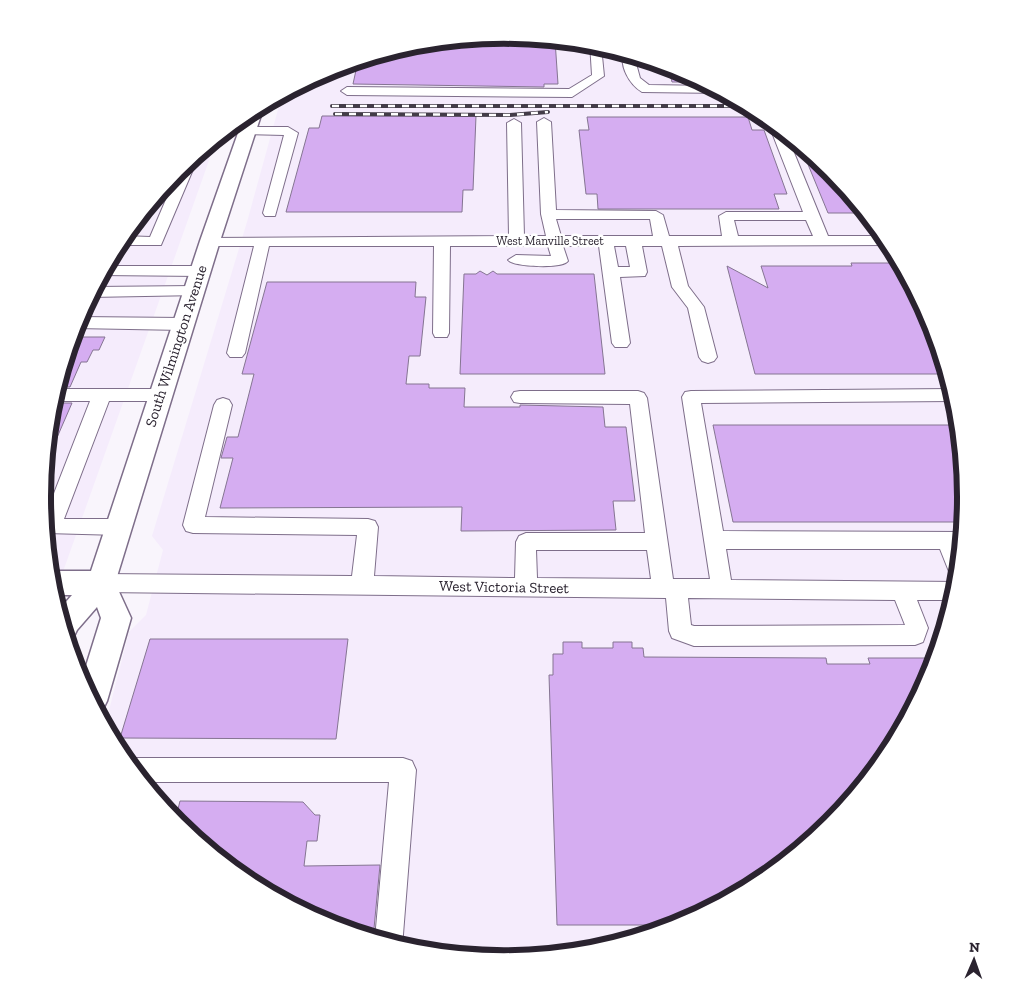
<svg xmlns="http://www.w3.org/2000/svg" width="1009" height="995" font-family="'Zilla Slab',serif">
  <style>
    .built { fill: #f5ecfc }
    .building { fill: #d5adf1; stroke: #857592 }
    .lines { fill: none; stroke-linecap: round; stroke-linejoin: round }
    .minor-casing { stroke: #7e6e8a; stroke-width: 2 }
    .major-casing { stroke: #7e6e8a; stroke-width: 3 }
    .minor { fill: #fff; fill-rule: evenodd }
    .major { fill: #fff; fill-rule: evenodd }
    .rail-casing { stroke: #433c48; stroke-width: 4 }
    .rail { stroke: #fff; stroke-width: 2.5; stroke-dasharray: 7; stroke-linecap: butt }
    .labels { text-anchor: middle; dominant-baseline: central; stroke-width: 5; stroke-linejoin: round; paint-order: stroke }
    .far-street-label { font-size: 12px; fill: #2a232f; stroke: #fff }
    .street-label { font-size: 15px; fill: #2a232f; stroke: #fff }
    .rim { fill: none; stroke: #2a232f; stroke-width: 6 }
  </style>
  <rect width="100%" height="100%" fill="#f9f5fc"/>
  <path class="built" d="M505 35 595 44 682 70 762 113 832 171 889 241 932 321 958 408 967 498 958 588 932 675 889 755 831 825 761 882 681 925 594 951 504 960 414 951 327 925 247 882 177 824 120 754 105 726 129 632 146 615 163 550 152 536 247 222 282 95 328 70 415 44Z
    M217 138 54 597 51 587 42 497 51 407 77 320 120 240 178 170Z"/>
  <path class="building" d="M505 35 555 40 558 84H544V87L353 84 358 61 415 44Z
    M668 66 682 70 704 82H672Z
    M322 116H476L473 190H463L462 212H286L309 128H319Z
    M587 117H748L752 130H764L787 194H774L779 209H598L597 194H586L579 130H589Z
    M800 145 832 171 866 213H828Z
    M851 263H901L932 321 948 374H755L727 266 768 288 761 266H852Z
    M480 271 487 275 493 271 497 274H594L605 374H460L464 274H476Z
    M267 282H416L415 297H426L420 356H409L406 384H429V388H465L464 407H520V405L603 407 605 427H626L635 501H613L616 530 461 531 462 507 220 508 233 458H221L227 437H238L254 374H242Z
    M72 337H105L99 350H93L87 362H81L70 387H57Z
    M52 403H72L49 456 46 455Z
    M713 425H960L967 498 965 522H733Z
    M150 639H348L336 739 120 738Z
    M563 642H582V648H613V642H632V648H643L644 657 826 658 827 664H870L868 658H937L932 675 889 755 831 825 761 882 680 925H557L549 675H553V654H563Z
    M180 801 303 802 315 815H320L317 841H307L304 866 380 865 373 939 327 925 247 882 177 824 175 821Z"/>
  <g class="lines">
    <g class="minor-casing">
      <path id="minor" d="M590 43 601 46 604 76 572 97 347 95 341 91 347 87 569 89 592 75Z
        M623 52 634 56 640 78 649 85 711 86 723 93 642 92C629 84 620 67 623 52Z
        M544 118 551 122 556 210 656 211 663 215 669 236H722L719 216 726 212H803L769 125 772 122 786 133 828 236H886L891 245 678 246 688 286 704 307 717 357 714 361 708 363 702 361 699 357 688 308 672 287 662 246H642L647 272 645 276 620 277 630 343 627 347H615L612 343 599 246H563L568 261C563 269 513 267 508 260L516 255 551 256 548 246H450L449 333 447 337H435L433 333 434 246H269L245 353 242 357H230L227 353 254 246H210L202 241 205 238 509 236 507 123 514 119 521 123 524 236H546L541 214 537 122ZM556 219H650L653 236H561ZM734 220H806L813 236H738ZM614 246H626L630 267H618Z
        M247 127H288L298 133 275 216H265L263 213 284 135 242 134 240 131 242 128Z
        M195 157 197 160 161 245H118L123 236 150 237 179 169Z
        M106 266H200L208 271 200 276 101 275Z
        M194 286 200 287 202 291 200 295 90 297 95 287Z
        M79 317 183 318 189 320 191 324 189 328 183 330 75 328Z
        M57 389H161L167 390 170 395 167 400 161 401H109L64 519H119L126 521 129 527 126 533 119 535 46 533 44 519 90 401H53Z
        M952 389 956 401H954L701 403 723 531 964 532 959 582 952 579 940 549H726L731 580 959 582 954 600H917L928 628 923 642 915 645 694 646 672 638 669 631 666 598 101 592 93 589 90 583 93 577 101 574 352 576 357 535 193 533 186 531 183 525 214 405 217 400 223 398 229 400 232 405 205 517 368 519 375 521 378 527 374 576 515 578 516 542 519 536 526 533H645L630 404 520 403 514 402 511 397 514 392 520 391H638L644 393 647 398 673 579H710L682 397 685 392 691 391ZM536 550H647L651 579 537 578ZM688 598 895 600 905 625 694 626 691 625Z
        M133 758H403L412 761 416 770 402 947 375 939 389 782H143L125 761Z"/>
    </g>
    <g class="major-casing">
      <path id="major" d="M261 106 263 109 220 241 115 583 131 618 107 701 102 711 98 713 81 682 101 618 97 607 77 630 73 638 67 641 58 611 72 595H53L49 571H91L200 241 244 116Z"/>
    </g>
    <use href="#minor" class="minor"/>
    <use href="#major" class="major"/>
    <g class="rail-casing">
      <path id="rail" d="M332 106H748
        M335 114 510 115 548 112"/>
    </g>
    <use href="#rail" class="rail"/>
  </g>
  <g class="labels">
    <g class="far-street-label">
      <text x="550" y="241">West Manville Street</text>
    </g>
    <g class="street-label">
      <text transform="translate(176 346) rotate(-72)">South Wilmington Avenue</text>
      <text transform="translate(504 587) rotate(1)">West Victoria Street</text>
    </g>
  </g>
  <path d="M0 0H1009V995H0ZM51 497a453 453 0 1 1 906 0a453 453 0 1 1-906 0Z" fill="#fff" fill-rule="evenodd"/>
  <path class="rim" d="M51 497a453 453 0 1 1 906 0a453 453 0 1 1-906 0Z"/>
  <g transform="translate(974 960) rotate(2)" stroke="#ffffff" stroke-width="4" paint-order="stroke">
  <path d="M0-4L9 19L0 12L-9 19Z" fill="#2a232f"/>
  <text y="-8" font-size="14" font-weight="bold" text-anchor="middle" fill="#2a232f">N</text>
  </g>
</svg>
